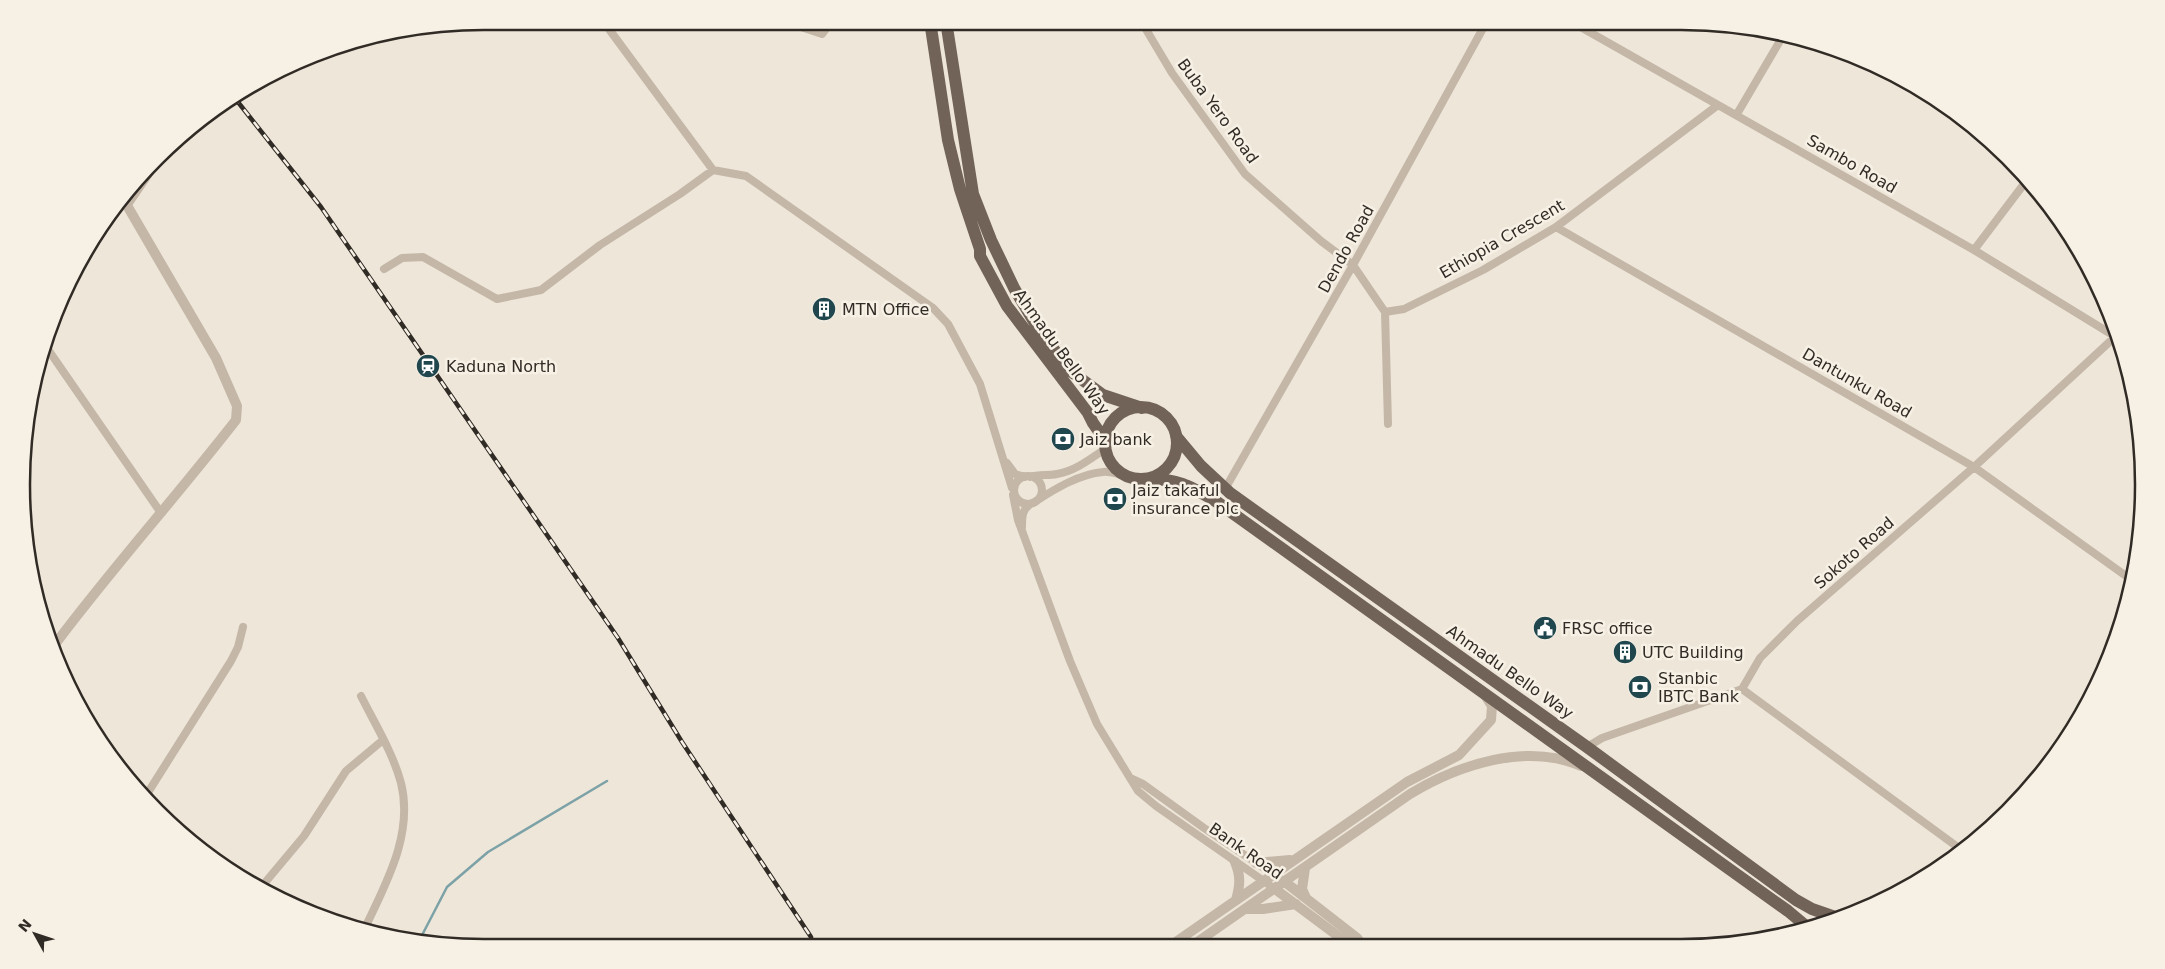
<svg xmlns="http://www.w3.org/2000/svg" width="2165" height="969" font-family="'DejaVu Sans',sans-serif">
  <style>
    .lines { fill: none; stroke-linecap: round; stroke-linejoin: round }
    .stream { stroke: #7ca2a7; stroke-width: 2.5 }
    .minor { stroke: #c4b7a7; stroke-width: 8 }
    .tertiary { stroke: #c4b7a7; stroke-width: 10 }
    .primary { stroke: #726359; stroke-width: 12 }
    .rail-casing { stroke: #312b26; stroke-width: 4.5 }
    .rail { stroke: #f6f0e5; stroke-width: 2.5; stroke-dasharray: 8; stroke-linecap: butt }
    .labels { text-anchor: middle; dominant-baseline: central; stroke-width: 5; stroke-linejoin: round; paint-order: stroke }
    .street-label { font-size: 16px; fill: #312b26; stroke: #f6f0e5 }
    .poi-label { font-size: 16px; fill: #312b26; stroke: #f6f0e5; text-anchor: start }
    .rim { fill: none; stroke: #312b26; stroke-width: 2.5 }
  </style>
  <rect width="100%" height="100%" fill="#eee6d9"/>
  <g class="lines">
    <path class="stream" d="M419 941 447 887 488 852 607 781"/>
    <path class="minor" d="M603 21 713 170
      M795 21 798 26 822 34 832 21
      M1141 21 1172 73 1245 174 1321 241 1353 265 1385 312 1404 309 1483 270 1556 227 1718 105
      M1570 21 1974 250 2116 337
      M1737 114 1784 34
      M127 206 151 171
      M1556 227 1974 467 2133 581
      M1974 250 2027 180
      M384 269 402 258 423 257 497 299 541 290 600 245 680 194 713 170 746 176 933 308 948 324 980 384 1012 488
      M1385 312 1388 424
      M47 348 161 513
      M1007 463 1015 474 1025 477
      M1014 490a14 14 0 1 1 28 0a14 14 0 1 1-28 0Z
      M1030 477C1039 474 1048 476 1057 474 1075 471 1090 459 1105 449
      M1225 489 1353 265 1487 21
      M1013 495 1018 520 1070 661 1097 724 1138 791 1156 806 1275 889
      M1036 501C1055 489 1079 474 1103 472 1109 471 1116 474 1123 475
      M1022 527C1022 516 1022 509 1032 503
      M1742 689 1963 851
      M361 696C375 724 393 753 401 783 414 835 385 885 364 930
      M1587 747 1602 738 1742 689 1760 658 1797 621 1974 467 2117 335
      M1130 778 1143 784 1204 828 1285 882
      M147 794 231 661 238 647 243 627
      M263 885 304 836 346 771 383 740"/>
    <path class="tertiary" d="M56 643C113 567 177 496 236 420L237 406 216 358 125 202
      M1235 862C1241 876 1240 886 1236 900
      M1256 863 1290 860
      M1305 868 1302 889 1306 898
      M1285 882 1357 938 1362 945
      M1275 889 1350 945
      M1247 909H1263L1296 904
      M1193 945 1410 794C1458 765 1526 742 1581 766
      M1170 946 1407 782 1459 755 1491 720 1492 706 1485 695"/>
    <path class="primary" d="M930 21 948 140 960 189 980 249V256L1007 306 1088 413 1093 423 1105 440
      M946 21 973 194 991 240 1014 288 1036 325 1069 370 1103 395 1142 408
      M1105 443a36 36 0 1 1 72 0a36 36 0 1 1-72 0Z
      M1176 436 1201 466 1230 493 1587 747 1796 900 1812 909 1838 918
      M1145 479C1177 478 1190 486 1217 502L1788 911 1806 926"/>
    <g class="rail-casing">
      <path id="rail" d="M234 97 321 207 618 638 682 742 811 937"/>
    </g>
    <use href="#rail" class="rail"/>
  </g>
  <defs>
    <g id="building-disc" transform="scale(1.25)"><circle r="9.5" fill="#21474e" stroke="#f6f0e5"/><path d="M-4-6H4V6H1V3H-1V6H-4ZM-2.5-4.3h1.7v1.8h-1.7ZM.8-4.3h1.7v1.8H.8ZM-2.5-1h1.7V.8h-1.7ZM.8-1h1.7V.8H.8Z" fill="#fff"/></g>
    <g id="station-disc" transform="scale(1.25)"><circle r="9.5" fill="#21474e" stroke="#f6f0e5"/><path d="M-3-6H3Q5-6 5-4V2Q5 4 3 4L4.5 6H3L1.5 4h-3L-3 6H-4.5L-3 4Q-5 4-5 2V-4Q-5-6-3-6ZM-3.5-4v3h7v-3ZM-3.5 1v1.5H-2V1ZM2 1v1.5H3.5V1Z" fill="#fff"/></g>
    <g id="bank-disc" transform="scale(1.25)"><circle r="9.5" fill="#21474e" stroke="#f6f0e5"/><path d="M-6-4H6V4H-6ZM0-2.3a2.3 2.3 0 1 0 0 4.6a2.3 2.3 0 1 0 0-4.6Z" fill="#fff"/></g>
    <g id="civic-disc" transform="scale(1.25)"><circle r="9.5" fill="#21474e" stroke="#f6f0e5"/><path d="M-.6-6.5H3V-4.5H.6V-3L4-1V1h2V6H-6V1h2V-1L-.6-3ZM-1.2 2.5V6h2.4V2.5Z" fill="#fff"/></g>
  </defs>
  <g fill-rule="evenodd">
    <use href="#building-disc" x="824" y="309"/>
    <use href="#station-disc" x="428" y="366"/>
    <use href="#bank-disc" x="1063" y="439"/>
    <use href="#bank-disc" x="1115" y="499"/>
    <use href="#civic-disc" x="1545" y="628"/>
    <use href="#building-disc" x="1625" y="652"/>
    <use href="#bank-disc" x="1640" y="687"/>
  </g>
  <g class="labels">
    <g class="street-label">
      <text transform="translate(1218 111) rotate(54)">Buba Yero Road</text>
      <text transform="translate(1852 164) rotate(30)">Sambo Road</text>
      <text transform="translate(1502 239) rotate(-30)">Ethiopia Crescent</text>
      <text transform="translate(1346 249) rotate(-61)">Dendo Road</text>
      <text transform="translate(1062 352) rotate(54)">Ahmadu Bello Way</text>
      <text transform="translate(1857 383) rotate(30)">Dantunku Road</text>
      <text transform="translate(1854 553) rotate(-41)">Sokoto Road</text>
      <text transform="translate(1510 672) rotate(35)">Ahmadu Bello Way</text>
      <text transform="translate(1246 851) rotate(35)">Bank Road</text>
    </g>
    <g class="poi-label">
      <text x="842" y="309">MTN Office</text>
      <text x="446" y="366">Kaduna North</text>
      <text x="1080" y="439">Jaiz bank</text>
      <text x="1132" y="490">Jaiz takaful<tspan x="1132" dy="18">insurance plc</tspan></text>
      <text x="1562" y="628">FRSC office</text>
      <text x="1642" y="652">UTC Building</text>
      <text x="1658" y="678">Stanbic<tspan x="1658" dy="18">IBTC Bank</tspan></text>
    </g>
  </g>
  <path d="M0 0H2165V969H0ZM484 30H1681A454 454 0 0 1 2135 484V485A454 454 0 0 1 1681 939H484A454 454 0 0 1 30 485V484A454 454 0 0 1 484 30Z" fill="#f6f0e5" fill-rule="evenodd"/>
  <path class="rim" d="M484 30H1681A454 454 0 0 1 2135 484V485A454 454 0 0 1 1681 939H484A454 454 0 0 1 30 485V484A454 454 0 0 1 484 30Z"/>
  <g transform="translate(35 934) rotate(310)" stroke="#f6f0e5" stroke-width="4" paint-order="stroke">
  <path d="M0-4L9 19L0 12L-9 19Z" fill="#312b26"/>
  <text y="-8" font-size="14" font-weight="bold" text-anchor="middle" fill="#312b26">N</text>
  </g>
</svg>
